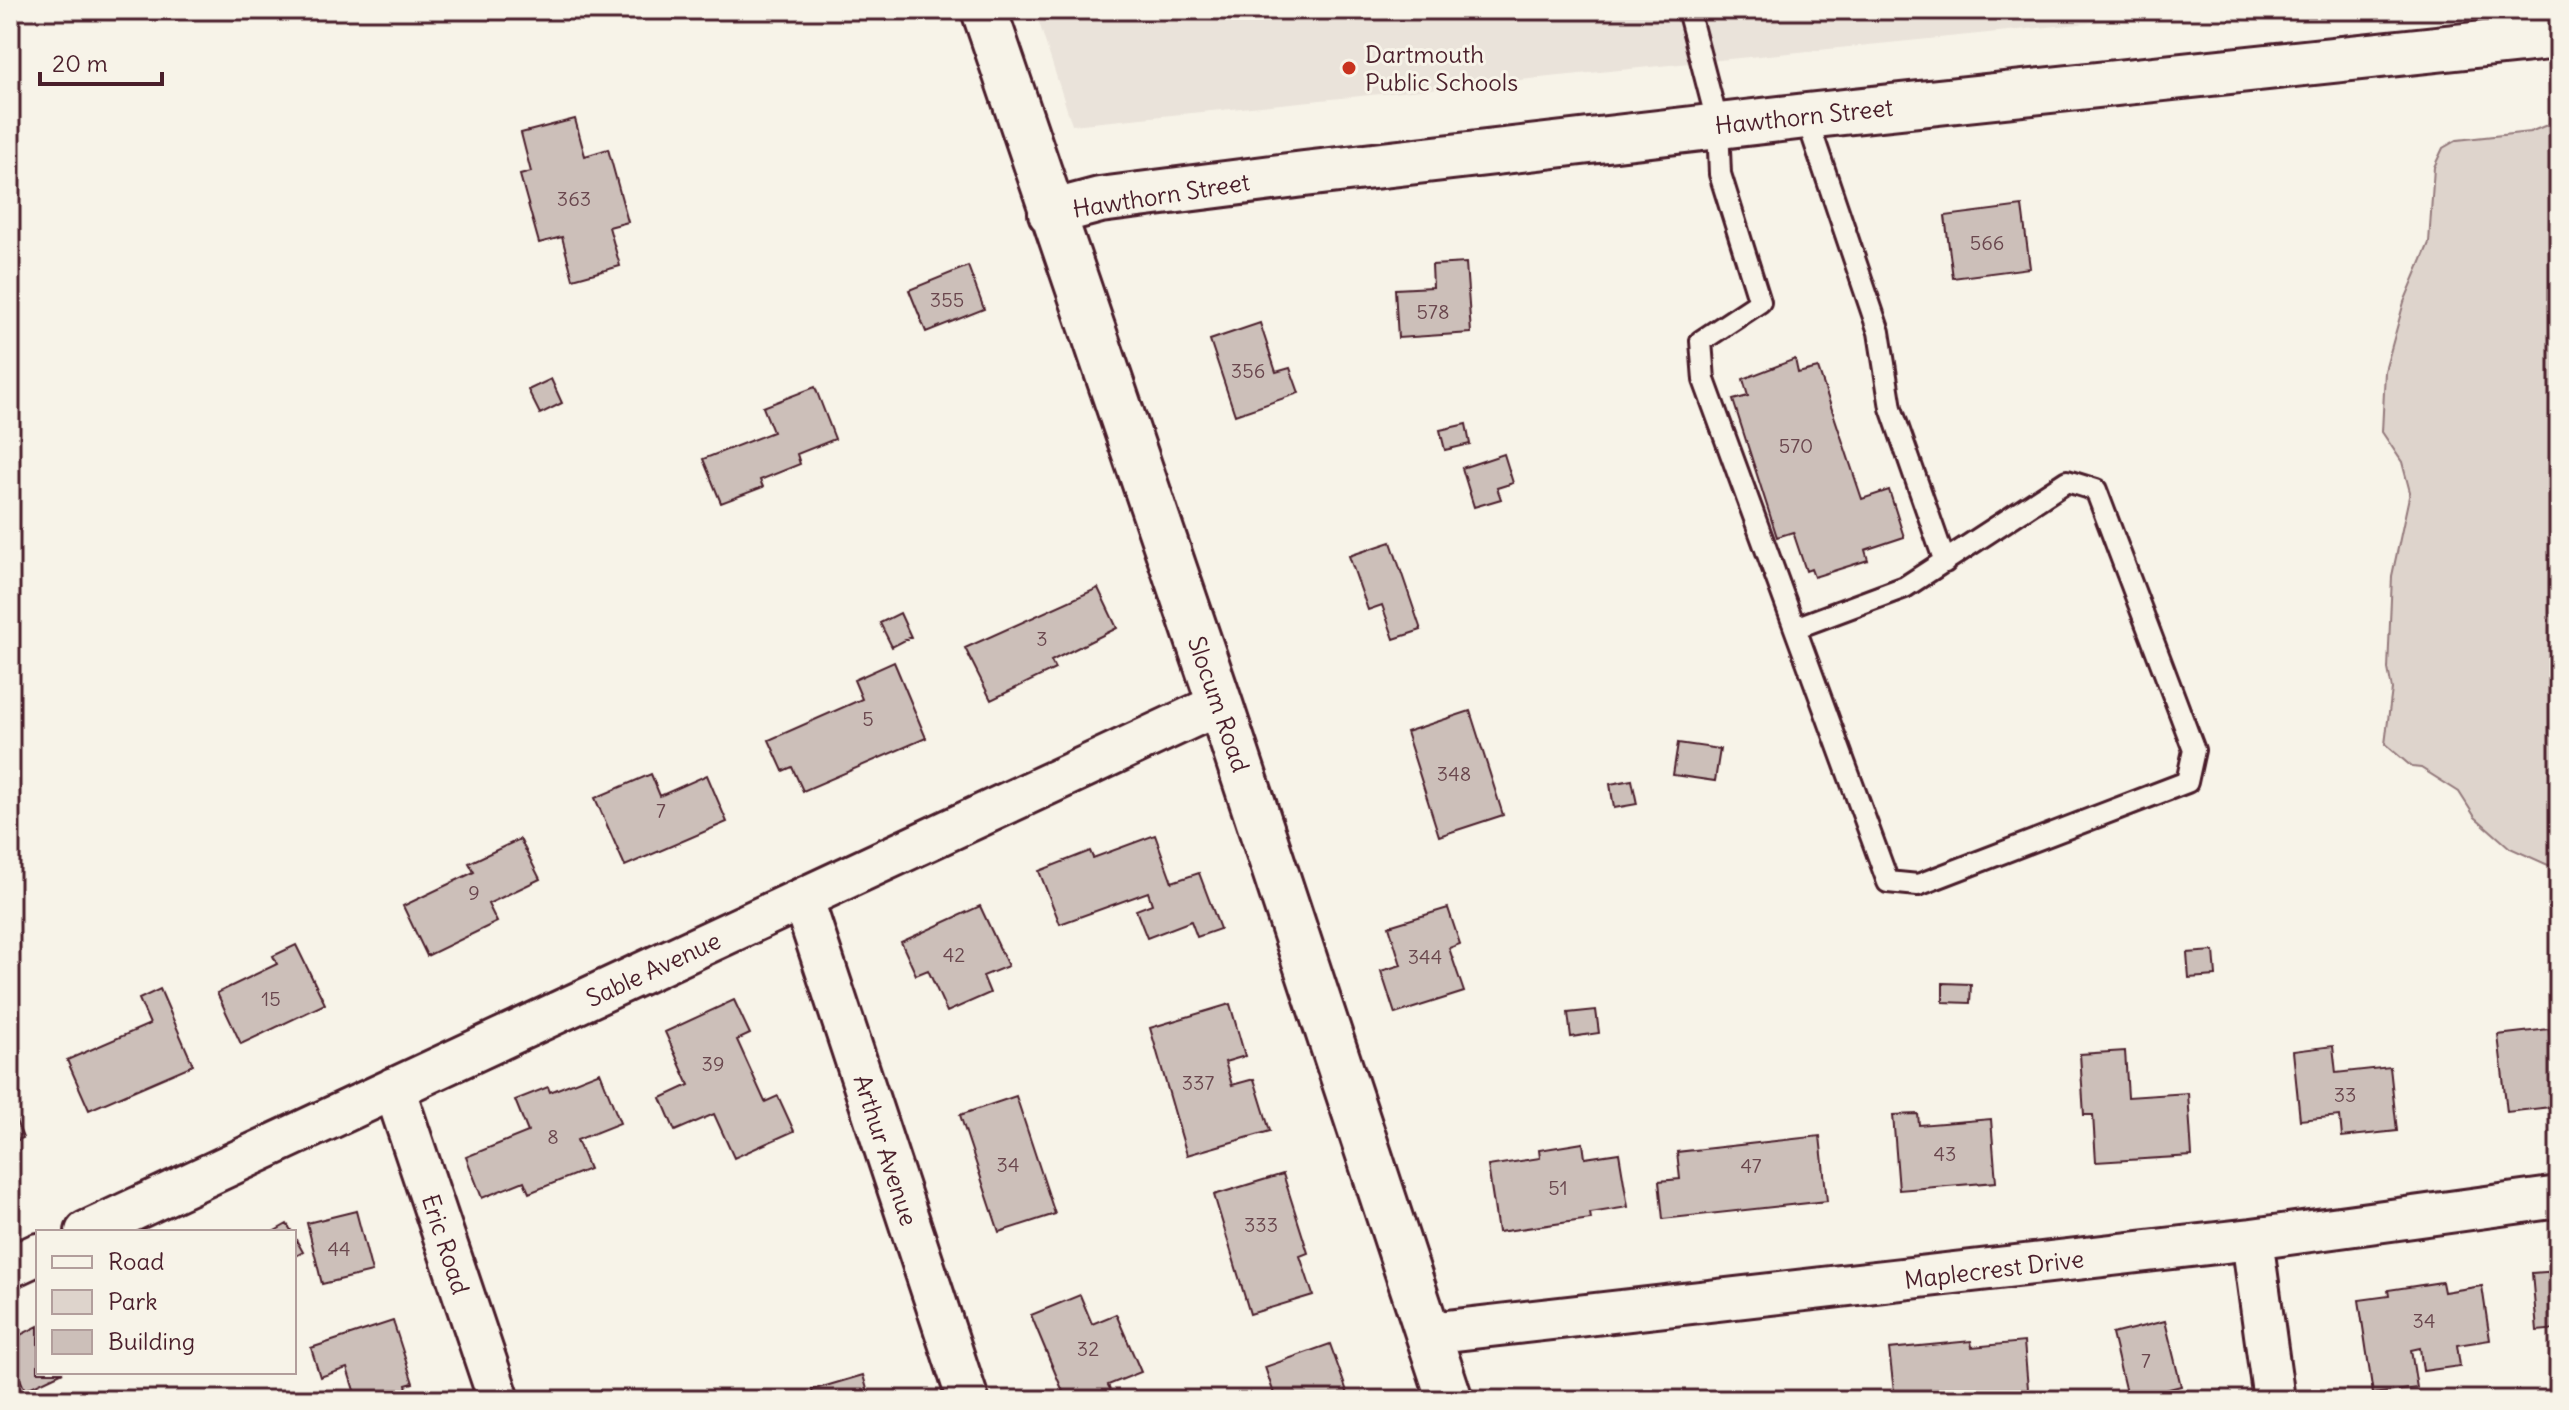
<svg xmlns="http://www.w3.org/2000/svg" width="2569" height="1410" font-family="Delius,sans-serif">
  <style>
    .built { fill: #eae3da }
    .green { fill: #ded4cc; stroke: #947a7c; stroke-width: 2 }
    .building { fill: #ccbfb9; stroke: #4a1f2b; stroke-width: 2 }
    .lines { fill: none; stroke-linecap: round; stroke-linejoin: round }
    .lane-casing { stroke: #4a1f2b; stroke-width: 26 }
    .street-casing { stroke: #4a1f2b; stroke-width: 46 }
    .secondary-casing { stroke: #4a1f2b; stroke-width: 50 }
    .lane { stroke: #f7f3e8; stroke-width: 20 }
    .street { stroke: #f7f3e8; stroke-width: 40 }
    .secondary { stroke: #f7f3e8; stroke-width: 44 }
    .poi-dot { fill: #c8321e; stroke: #f7f3e8; stroke-width: 3 }
    .labels { text-anchor: middle; dominant-baseline: central; stroke-width: 6; stroke-linejoin: round; paint-order: stroke }
    .number-label { font-size: 20px; fill: #6a474e }
    .poi-label { font-size: 24px; fill: #4a1f2b; stroke: #f7f3e8; text-anchor: start }
    .street-label { font-size: 24px; fill: #4a1f2b; stroke: #f7f3e8 }
  </style>
  <rect width="100%" height="100%" fill="#f7f3e8"/>
  <filter id="ink" filterUnits="userSpaceOnUse"><feTurbulence type="fractalNoise" baseFrequency=".0125" numOctaves="2"/><feDisplacementMap in="SourceGraphic" scale="16" xChannelSelector="R" yChannelSelector="G"/><feConvolveMatrix kernelMatrix="1 2 1 2 8 2 1 2 1" color-interpolation-filters="sRGB"/></filter>
  <g filter="url(#ink)">
    <path class="built" d="M1035 10H2218L1072 125Z"/>
    <path class="green" d="M2559 120V864L2548 865 2510 848 2475 817 2459 792 2421 768 2412 767 2385 744 2392 689 2388 669 2392 576 2410 492 2402 462 2382 432 2385 371 2404 302 2429 243 2434 167 2443 148 2457 140 2530 132Z"/>
    <path class="building" d="M575 119 585 156 608 149 628 222 609 227 620 266 573 279 562 237 539 243 520 175 531 172 521 133Z
      M2022 206 2030 268 1953 278 1945 216Z
      M1466 263 1471 333 1398 338 1395 289 1433 287 1432 265Z
      M968 266 984 309 926 332 909 290Z
      M1260 323 1276 372 1290 368 1299 393 1235 415 1210 340Z
      M1795 359 1798 373 1818 368 1862 499 1889 490 1904 537 1865 550 1868 560 1814 577 1811 569 1806 571 1793 532 1777 537 1733 400 1748 396 1743 379Z
      M551 379 562 403 540 414 528 390Z
      M815 387 835 439 797 454 800 464 760 480 763 487 721 503 703 459 773 432 763 407Z
      M1466 424 1470 444 1445 450 1440 430Z
      M1504 454 1513 483 1497 488 1501 499 1474 507 1462 468Z
      M1391 542 1421 630 1394 639 1382 605 1368 610 1349 556Z
      M1098 588 1117 628 1051 661 1055 669 991 700 965 648Z
      M900 613 911 637 892 647 880 623Z
      M894 662 926 738 803 791 792 767 783 771 769 740 862 699 854 680Z
      M1470 711 1503 815 1439 836 1406 732Z
      M1678 743 1720 749 1715 781 1673 775Z
      M651 774 660 796 707 775 727 822 625 866 595 798Z
      M1632 780 1637 804 1614 808 1610 784Z
      M1155 835 1172 882 1199 873 1220 929 1197 937 1191 921 1147 938 1136 910 1152 904 1148 892 1060 924 1039 871 1090 851 1093 858Z
      M520 839 540 879 488 904 497 922 427 956 403 906 474 872 469 863Z
      M980 906 1008 966 983 976 990 993 947 1012 928 970 916 975 901 942Z
      M1448 908 1460 944 1449 948 1464 992 1395 1014 1381 971 1401 965 1389 926Z
      M296 945 325 1004 241 1044 217 993 277 964 273 956Z
      M2214 951 2216 976 2189 978 2187 953Z
      M1943 983 1971 984 1970 1003 1943 1002Z
      M160 989 193 1065 89 1110 67 1060 150 1024 139 999Z
      M734 1000 750 1034 737 1040 765 1102 778 1096 794 1131 734 1158 714 1114 675 1131 661 1098 689 1085 665 1032Z
      M1230 1004 1245 1056 1225 1062 1232 1085 1254 1079 1270 1131 1187 1155 1150 1028Z
      M1596 1010 1599 1033 1571 1037 1568 1013Z
      M2549 1029 2551 1045 2559 1044V1106L2507 1112 2498 1035Z
      M2333 1046 2336 1073 2390 1067 2397 1131 2342 1137 2340 1116 2300 1120 2293 1051Z
      M2125 1051 2128 1097 2188 1093 2192 1156 2096 1162 2093 1115H2084L2080 1054Z
      M600 1072 620 1123 577 1140 589 1169 529 1193 524 1181 482 1198 466 1157 528 1132 515 1100 548 1087 550 1092Z
      M1016 1096 1055 1214 999 1232 960 1115Z
      M10 1106 23 1138 10 1143Z
      M1918 1114 1919 1125 1991 1119 1996 1182 1899 1190 1893 1115Z
      M1820 1136 1827 1201 1663 1219 1659 1181 1680 1179 1677 1152Z
      M1583 1143 1585 1158 1619 1153 1628 1207 1590 1213 1591 1219 1498 1232 1488 1166 1540 1158 1539 1150Z
      M1283 1174 1308 1253 1300 1256 1313 1295 1250 1314 1214 1195Z
      M356 1211 372 1272 322 1284 307 1223Z
      M287 1224 292 1232H273Z
      M294 1236 303 1252 294 1257Z
      M2559 1271V1329L2537 1331 2532 1273Z
      M2442 1282 2444 1292 2482 1286 2490 1340 2457 1345 2460 1366 2423 1371 2420 1348 2411 1350 2417 1388 2373 1394 2359 1300 2389 1296 2388 1290Z
      M1080 1295 1092 1324 1116 1314 1141 1372 1108 1385 1115 1400H1078L1076 1395 1066 1399 1031 1315Z
      M393 1321 413 1383 406 1385 410 1400H357L347 1368 320 1377 311 1348Z
      M2165 1321 2181 1386 2153 1393 2154 1400H2135L2134 1395 2127 1397 2112 1334Z
      M38 1326V1372H63L25 1390 10 1357V1340Z
      M1971 1341 1972 1347 2024 1342 2029 1400H1895L1889 1349Z
      M1330 1344 1350 1400H1276L1265 1367Z
      M863 1375 870 1400H814L812 1390Z
      M642 1392 644 1400H615Z"/>
    <g class="lines">
      <g class="lane-casing">
        <path id="lane" d="M1688 10 1718 125 1720 174 1760 302 1701 341 1704 380 1888 882 1918 885 2187 782 2194 750 2096 490 2067 481 1905 587 1795 628
          M1806 116 1879 332 1891 408 1945 562"/>
      </g>
      <g class="street-casing">
        <path id="street" d="M803 900 968 1400
          M394 1088 499 1400
          M86 1232 1220 704
          M2252 1239 2274 1400
          M10 1267 38 1254
          M1429 1333 2252 1239 2559 1197"/>
      </g>
      <g class="secondary-casing">
        <path id="secondary" d="M984 10 1220 704 1450 1400
          M1051 213 1100 200 1304 174 1806 116 2559 36"/>
      </g>
      <use href="#lane" class="lane"/>
      <use href="#street" class="street"/>
      <use href="#secondary" class="secondary"/>
    </g>
  </g>
  <circle class="poi-dot" cx="1349" cy="68" r="8"/>
  <g class="labels">
    <g class="number-label">
      <text x="574" y="198">363</text>
      <text x="1987" y="242">566</text>
      <text x="947" y="299">355</text>
      <text x="1433" y="311">578</text>
      <text x="1248" y="370">356</text>
      <text x="1796" y="445">570</text>
      <text x="1042" y="638">3</text>
      <text x="868" y="718">5</text>
      <text x="1454" y="773">348</text>
      <text x="661" y="810">7</text>
      <text x="474" y="892">9</text>
      <text x="954" y="954">42</text>
      <text x="1425" y="956">344</text>
      <text x="271" y="998">15</text>
      <text x="713" y="1063">39</text>
      <text x="1198" y="1082">337</text>
      <text x="2345" y="1094">33</text>
      <text x="553" y="1136">8</text>
      <text x="1945" y="1153">43</text>
      <text x="1008" y="1164">34</text>
      <text x="1751" y="1165">47</text>
      <text x="1558" y="1187">51</text>
      <text x="1261" y="1224">333</text>
      <text x="339" y="1248">44</text>
      <text x="2424" y="1320">34</text>
      <text x="1088" y="1348">32</text>
      <text x="2146" y="1360">7</text>
    </g>
    <g class="poi-label">
      <text x="1365" y="54">Dartmouth<tspan x="1365" dy="28">Public Schools</tspan></text>
    </g>
    <g class="street-label">
      <text transform="translate(1804 116) rotate(-6)">Hawthorn Street</text>
      <text transform="translate(1161 195) rotate(-9)">Hawthorn Street</text>
      <text transform="translate(1219 704) rotate(71)">Slocum Road</text>
      <text transform="translate(653 969) rotate(-25)">Sable Avenue</text>
      <text transform="translate(886 1150) rotate(72)">Arthur Avenue</text>
      <text transform="translate(446 1244) rotate(72)">Eric Road</text>
      <text transform="translate(1994 1269) rotate(-7)">Maplecrest Drive</text>
    </g>
  </g>
  <rect width="2569" height="1410" fill="none" stroke="#f7f3e8" stroke-width="40"/>
  <rect x="20" y="20" width="2529" height="1370" fill="none" stroke="#4a1f2b" stroke-width="3" filter="url(#ink)"/>
  <rect x="36" y="1230" width="260" height="144" fill="#f7f3e8" stroke="#b29e9c" stroke-width="2"/>
  <rect x="52" y="1256" width="40" height="12" fill="#f7f3e8" stroke="#b29e9c" stroke-width="2"/>
  <text x="108" y="1270" font-size="24" fill="#4a1f2b">Road</text>
  <rect x="52" y="1290" width="40" height="24" fill="#ded4cc" stroke="#b29e9c" stroke-width="2"/>
  <text x="108" y="1310" font-size="24" fill="#4a1f2b">Park</text>
  <rect x="52" y="1330" width="40" height="24" fill="#ccbfb9" stroke="#b29e9c" stroke-width="2"/>
  <text x="108" y="1350" font-size="24" fill="#4a1f2b">Building</text>
  <path d="M40 72v12h122v-12" fill="none" stroke="#4a1f2b" stroke-width="4"/>
  <text x="52" y="72" font-size="24" fill="#4a1f2b" stroke="#f7f3e8" stroke-width="6" paint-order="stroke">20 m</text>
</svg>
